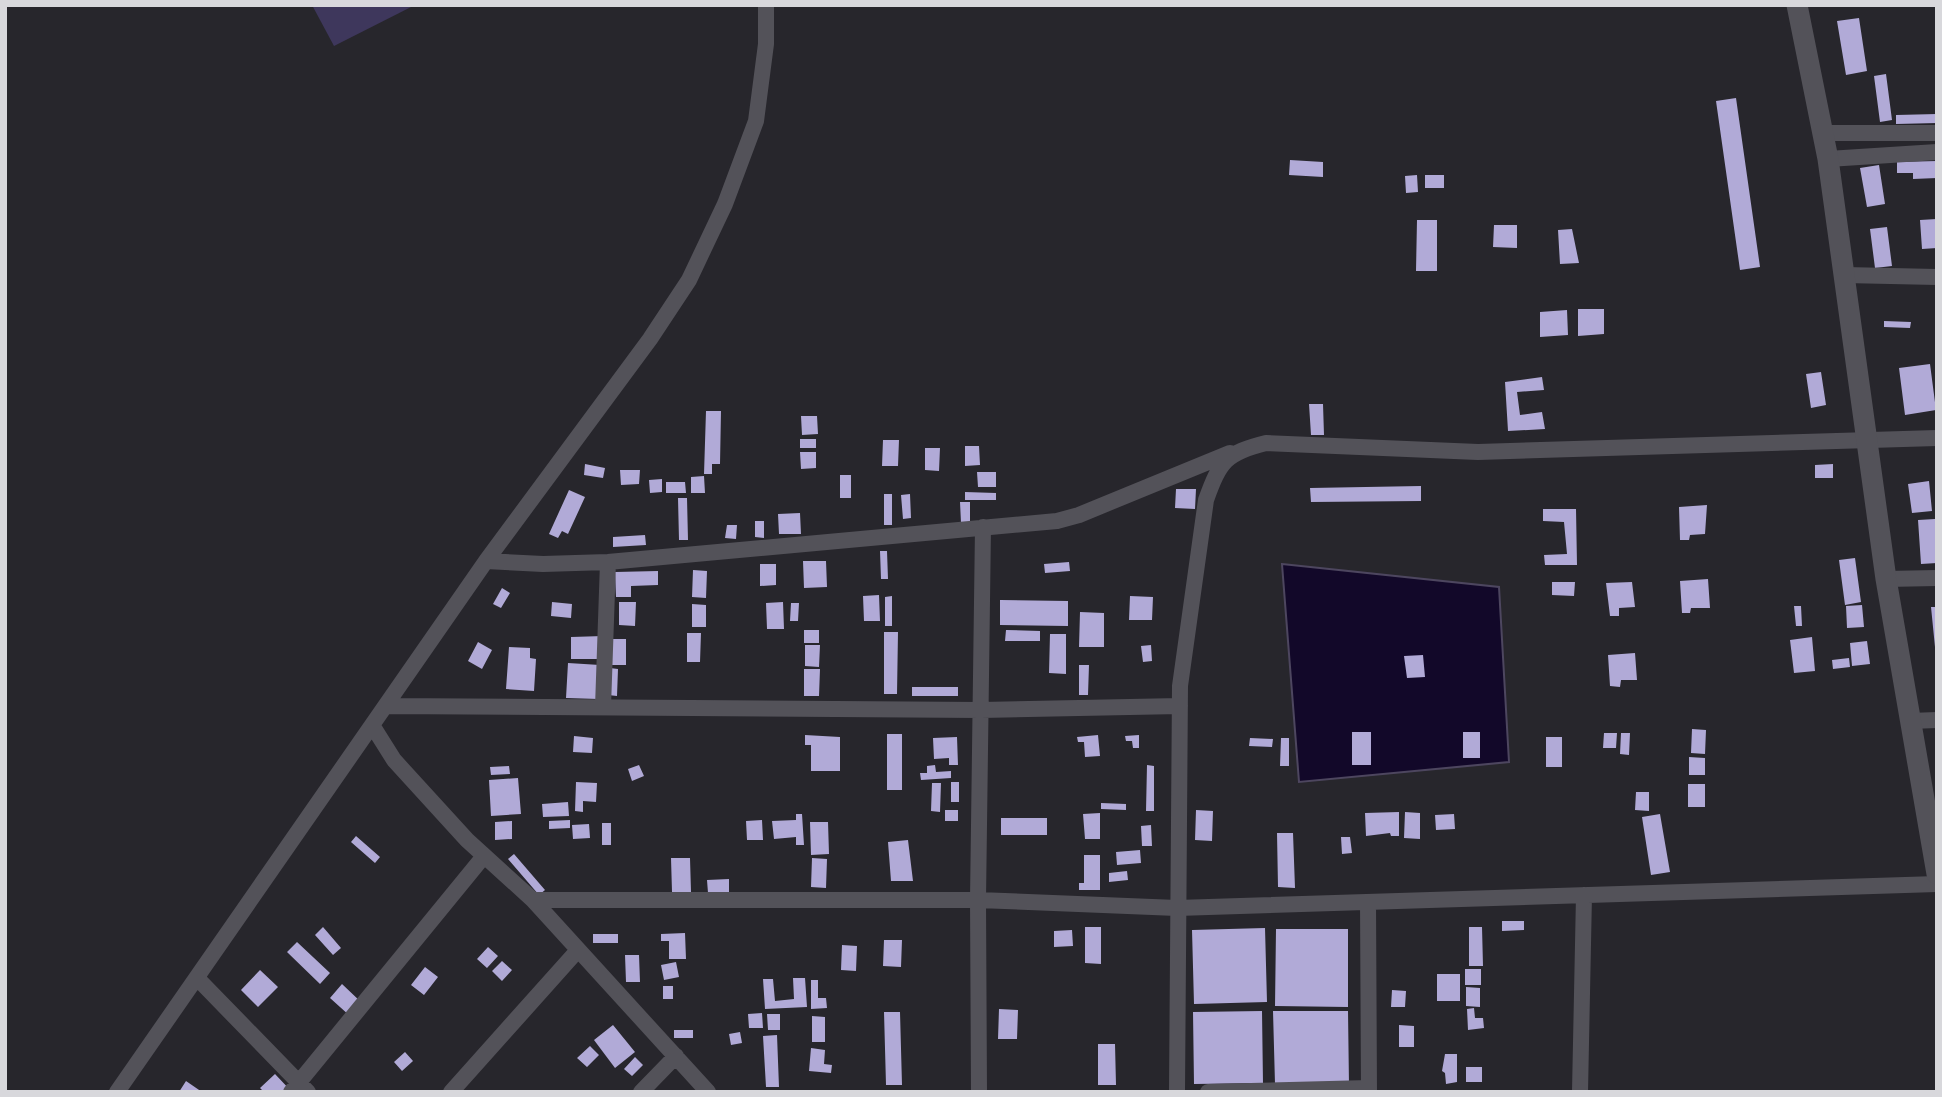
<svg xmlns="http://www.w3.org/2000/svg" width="1942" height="1097" font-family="'Libre Baskerville',serif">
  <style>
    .green { fill: #3e375c }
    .water { fill: #120829; stroke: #4d465f; stroke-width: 2 }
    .building { fill: #b1aad7 }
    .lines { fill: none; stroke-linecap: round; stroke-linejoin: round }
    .minor { stroke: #535259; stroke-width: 16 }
    .secondary { stroke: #535259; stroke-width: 21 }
  </style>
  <rect width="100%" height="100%" fill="#27262c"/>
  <path class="green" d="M312 5H415L334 46Z"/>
  <path class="water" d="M1282 564 1499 587 1509 762 1299 782Z"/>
  <path class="building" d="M1859 18 1867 71 1846 75 1837 21Z
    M1886 74 1892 120 1880 122 1874 76Z
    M1736 98 1760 267 1740 270 1716 101Z
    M1937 114V123L1896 124V115Z
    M1290 160 1323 162V177L1289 175Z
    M1937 161V178L1913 179V173H1897V162Z
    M1879 165 1885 204 1867 207 1860 168Z
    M1417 175 1418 192 1406 193 1405 176Z
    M1425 175H1444V188H1425Z
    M1937 219V248L1922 249 1920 220Z
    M1417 220H1437V271H1416Z
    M1494 225H1517V248L1493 247Z
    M1887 227 1892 266 1875 268 1870 229Z
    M1572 229 1579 263 1560 264 1558 230Z
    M1578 309H1604V334L1578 336Z
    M1567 310 1568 335 1540 337V312Z
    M1884 321 1911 322 1910 328 1884 327Z
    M1930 364 1936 410 1905 415 1899 368Z
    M1821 372 1826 405 1811 408 1806 374Z
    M1542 377 1544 390 1517 392 1520 415 1542 412 1545 429 1508 431 1505 382Z
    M1309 404H1323L1324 435H1311Z
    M706 411H721L720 464H712V474H704Z
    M801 416H817L818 434 802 435Z
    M800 439H816V448H800Z
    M883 440H899L898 466H882Z
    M965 446H979L980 465 965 466Z
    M925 448H940L939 471 925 470Z
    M800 452H816V468L801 469Z
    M585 464 605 468 603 478 584 475Z
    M1833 464V478H1815V465Z
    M620 470H640L639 484 621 485Z
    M977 472H996V487H978Z
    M840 475H851V498H840Z
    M704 476 705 493H691V477Z
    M662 479V492L650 493 649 480Z
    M1929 481 1932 511 1912 513 1908 484Z
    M666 482H685L686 493H666Z
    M1421 486V501L1311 502 1310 488Z
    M1176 489H1196L1195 509 1175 508Z
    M569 490 585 497 568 534 562 531 558 538 549 534Z
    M965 492 996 493V500H965Z
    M884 494H892V525H884Z
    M910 494 911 518 903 519 901 495Z
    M678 498H687L688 540H679Z
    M960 502H970V523H961Z
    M1707 505 1705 534 1690 535 1689 540H1680L1679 507Z
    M1543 509H1576L1577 565H1545L1544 555 1567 554 1564 522 1543 521Z
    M800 513 801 534H779L778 514Z
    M1935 519 1937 563 1921 564 1918 520Z
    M755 521H764V538L755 537Z
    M727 525H737L736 539 725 538Z
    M645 535 646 545 613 547V537Z
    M880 551H887L888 579H881Z
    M1855 558 1861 602 1845 605 1839 560Z
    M803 561H826L827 587 804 588Z
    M1069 562 1070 571 1045 573 1044 564Z
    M760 564H776V585L760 586Z
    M693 570 707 571 706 598 692 597Z
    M658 571V585L631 586V597H616L615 572Z
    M1708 579 1710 608H1691L1690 613H1682L1680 581Z
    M1552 582H1575L1574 596 1552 595Z
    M1632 582 1635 607 1619 608V616H1610L1606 583Z
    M502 588 510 593 501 608 493 604Z
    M879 595 880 621H864L863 596Z
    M892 596V626H885V597Z
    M1130 596 1153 597 1152 620H1129Z
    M1000 600 1068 601V626L1000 625Z
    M552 602 572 604 571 618 551 616Z
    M619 602H636L635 626 619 625Z
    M783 602 784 629H767L766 603Z
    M791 603H799L798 621H790Z
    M692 604 706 605V627H692Z
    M1862 605 1864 627 1847 628 1846 606Z
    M1794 606H1801L1802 626H1796Z
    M1931 607H1937V647H1935Z
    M1080 612 1104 613V647H1079Z
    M804 630H819V643H804Z
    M1006 630 1040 631V641H1005Z
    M884 632H898L897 694H884Z
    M687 633H701L700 662H687Z
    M1050 634H1066V674L1049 673Z
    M603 636 604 659H571V637Z
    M1812 637 1815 671 1794 673 1790 640Z
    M611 639H626V665H612Z
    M1867 641 1870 664 1852 666 1850 643Z
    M478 642 492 650 482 669 468 661Z
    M805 645H820L819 667 805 666Z
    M1151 645 1152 661 1143 662 1141 646Z
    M509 647 530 648V658L536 659 534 691 506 689Z
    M1635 653 1637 680H1621L1620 687 1610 686 1608 655Z
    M1423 655 1425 677 1407 678 1404 656Z
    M1849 658 1850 667 1833 669 1832 660Z
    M568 663 600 665 598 699 566 698Z
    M1079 665H1089L1088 695H1079Z
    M610 668 618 669 617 696 608 695Z
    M804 669H820L819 696H804Z
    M912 687H958V696H912Z
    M1692 729 1706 730 1705 754 1691 753Z
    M1352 732H1371V765H1352Z
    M1463 732H1480V758H1463Z
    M1604 733H1617L1616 748H1603Z
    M1621 733H1630L1629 755 1620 754Z
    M887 734H902V790H887Z
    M805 735 840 737V771H811V745H805Z
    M1098 735 1100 756 1085 757 1084 742H1078L1077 737Z
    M1139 735V748H1133L1132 741H1126L1125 736Z
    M574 736 593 738 592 753 573 752Z
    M957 737 958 765H949V758L934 759 933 738Z
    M1546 737H1562V767H1546Z
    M1250 738 1273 739 1272 747 1249 746Z
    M1281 738H1289V766H1280Z
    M1689 757 1705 758V775H1689Z
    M639 765 644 776 632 781 628 769Z
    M935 765 936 772 951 771V778L921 780 920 773H927V766Z
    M1147 765 1154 766V811H1146Z
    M509 766 510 774 491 775 490 767Z
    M518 778 521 814 491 816 489 780Z
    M576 782 597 783 596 802 583 801V812L575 811Z
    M951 782H959V802H951Z
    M932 783H941L940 812 931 811Z
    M1688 784H1705V807H1688Z
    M1636 792H1649V811L1635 810Z
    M568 802 569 816 543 817 542 804Z
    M1101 803 1126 804V810L1101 809Z
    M945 810H958V821H945Z
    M1196 810 1213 811 1212 841 1195 840Z
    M1399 812V836H1391L1390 833 1366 836 1365 813Z
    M1405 812 1420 813V839L1404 838Z
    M1100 813V839H1085L1083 814Z
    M796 814H802L804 845H796V837L774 839 772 821 796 820Z
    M1454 814 1455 829 1436 830 1435 815Z
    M1660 814 1670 872 1651 875 1642 817Z
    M1001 818H1047V835H1001Z
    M570 820V828L549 829V821Z
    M762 820 763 840H747L746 821Z
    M512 821V839L495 840V822Z
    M810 822H828L829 854 811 855Z
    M602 823H611V845H602Z
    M589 824 590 838 573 839 572 825Z
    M1151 825 1152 846H1142L1141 826Z
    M1277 833H1293L1295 888 1278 887Z
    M356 836 380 857 375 863 351 842Z
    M1341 837H1350L1352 853 1342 854Z
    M908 840 913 881H891L888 842Z
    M1140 850 1141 863 1117 865 1116 852Z
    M514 854 545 890 539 895 508 859Z
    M1084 855H1100V890H1079V883H1084Z
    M671 858H690L691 892H672Z
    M812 858 827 859 826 888 811 887Z
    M1127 871 1128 880 1109 882V873Z
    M729 879V892L708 893 707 880Z
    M1502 921H1524V930L1502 931Z
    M323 927 341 948 333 955 315 935Z
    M1085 927H1101V964L1085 963Z
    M1469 927H1482L1483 966H1469Z
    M1265 928 1267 1002 1194 1004 1192 930Z
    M1276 929H1348V1007L1275 1006Z
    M1072 930 1073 946 1054 947V931Z
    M685 933 686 959H669V941H661V934Z
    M593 934H618V943H593Z
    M884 940H902L901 967 883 966Z
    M297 942 330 973 320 984 287 952Z
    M842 945 857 946 856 971 841 970Z
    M488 947 498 956 487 968 477 959Z
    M625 955H639L640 982H626Z
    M502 961 512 970 502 981 492 971Z
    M676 962 679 977 664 980 661 965Z
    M425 967 438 977 424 995 411 985Z
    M1465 969H1481V985H1465Z
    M260 970 278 987 258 1007 241 990Z
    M1437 974H1460V1001H1437Z
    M793 978H805L807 1007 765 1009 763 979H773L775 1001 794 999Z
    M811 980H818V998H826L827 1008 811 1009Z
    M342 984 362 1003 350 1016 330 998Z
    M663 986H673V999H663Z
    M1466 987 1480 988V1007L1466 1006Z
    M1392 990 1406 991 1405 1007H1391Z
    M1474 1008 1475 1018H1483L1484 1028 1468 1030 1467 1009Z
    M999 1009 1018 1010 1017 1039H998Z
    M1262 1011 1263 1083 1194 1084 1193 1012Z
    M1273 1011H1348L1349 1085 1275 1084Z
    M884 1012H900L902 1085H886Z
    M762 1013 763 1028H749L748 1014Z
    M767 1014H780V1030H768Z
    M812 1016 825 1017V1042H812Z
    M613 1025 635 1052 615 1068 594 1040Z
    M1399 1025 1414 1026V1047H1399Z
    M674 1030H693V1038H674Z
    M740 1032 742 1043 731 1045 729 1034Z
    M777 1035 779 1087H766L763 1036Z
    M1098 1044H1115L1116 1085H1098Z
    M590 1046 599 1055 587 1067 577 1058Z
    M811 1048 825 1050 824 1064 832 1065 831 1073 809 1071Z
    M405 1052 413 1061 402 1071 394 1062Z
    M1445 1054H1457V1082L1446 1084 1445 1073 1442 1071Z
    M635 1057 643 1065 632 1076 624 1069Z
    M1466 1067H1482V1082H1466Z
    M275 1074 292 1092H264L260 1088Z
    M186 1081 202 1092H179Z"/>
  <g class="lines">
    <path class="minor" d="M1823 133H1937
      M1828 159 1937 152
      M1844 275 1937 277
      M486 561 543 564 608 562 1057 521 1079 515 1230 453
      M1886 579 1937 578
      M386 706 981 710 1180 706
      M603 707 608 562
      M1910 721 1937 720
      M372 725 394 760 467 840 533 900 708 1092
      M533 900H978L1177 908 1937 884
      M1368 902 1369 1092
      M197 978 308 1092
      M117 1092 486 561 650 339 689 280 725 204 756 121 766 44V5
      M291 1092 484 856
      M451 1092 578 950
      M641 1092 676 1056
      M979 1092 978 900 983 527
      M1177 1092 1180 686 1206 500C1220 461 1226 453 1266 443L1478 452 1937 438
      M1208 1092 1369 1088
      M1580 1092 1584 895"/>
    <path class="secondary" d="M1797 5 1828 159 1886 579 1937 874"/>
  </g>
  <rect width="1942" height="1097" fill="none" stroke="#d8d8dc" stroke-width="14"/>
</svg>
